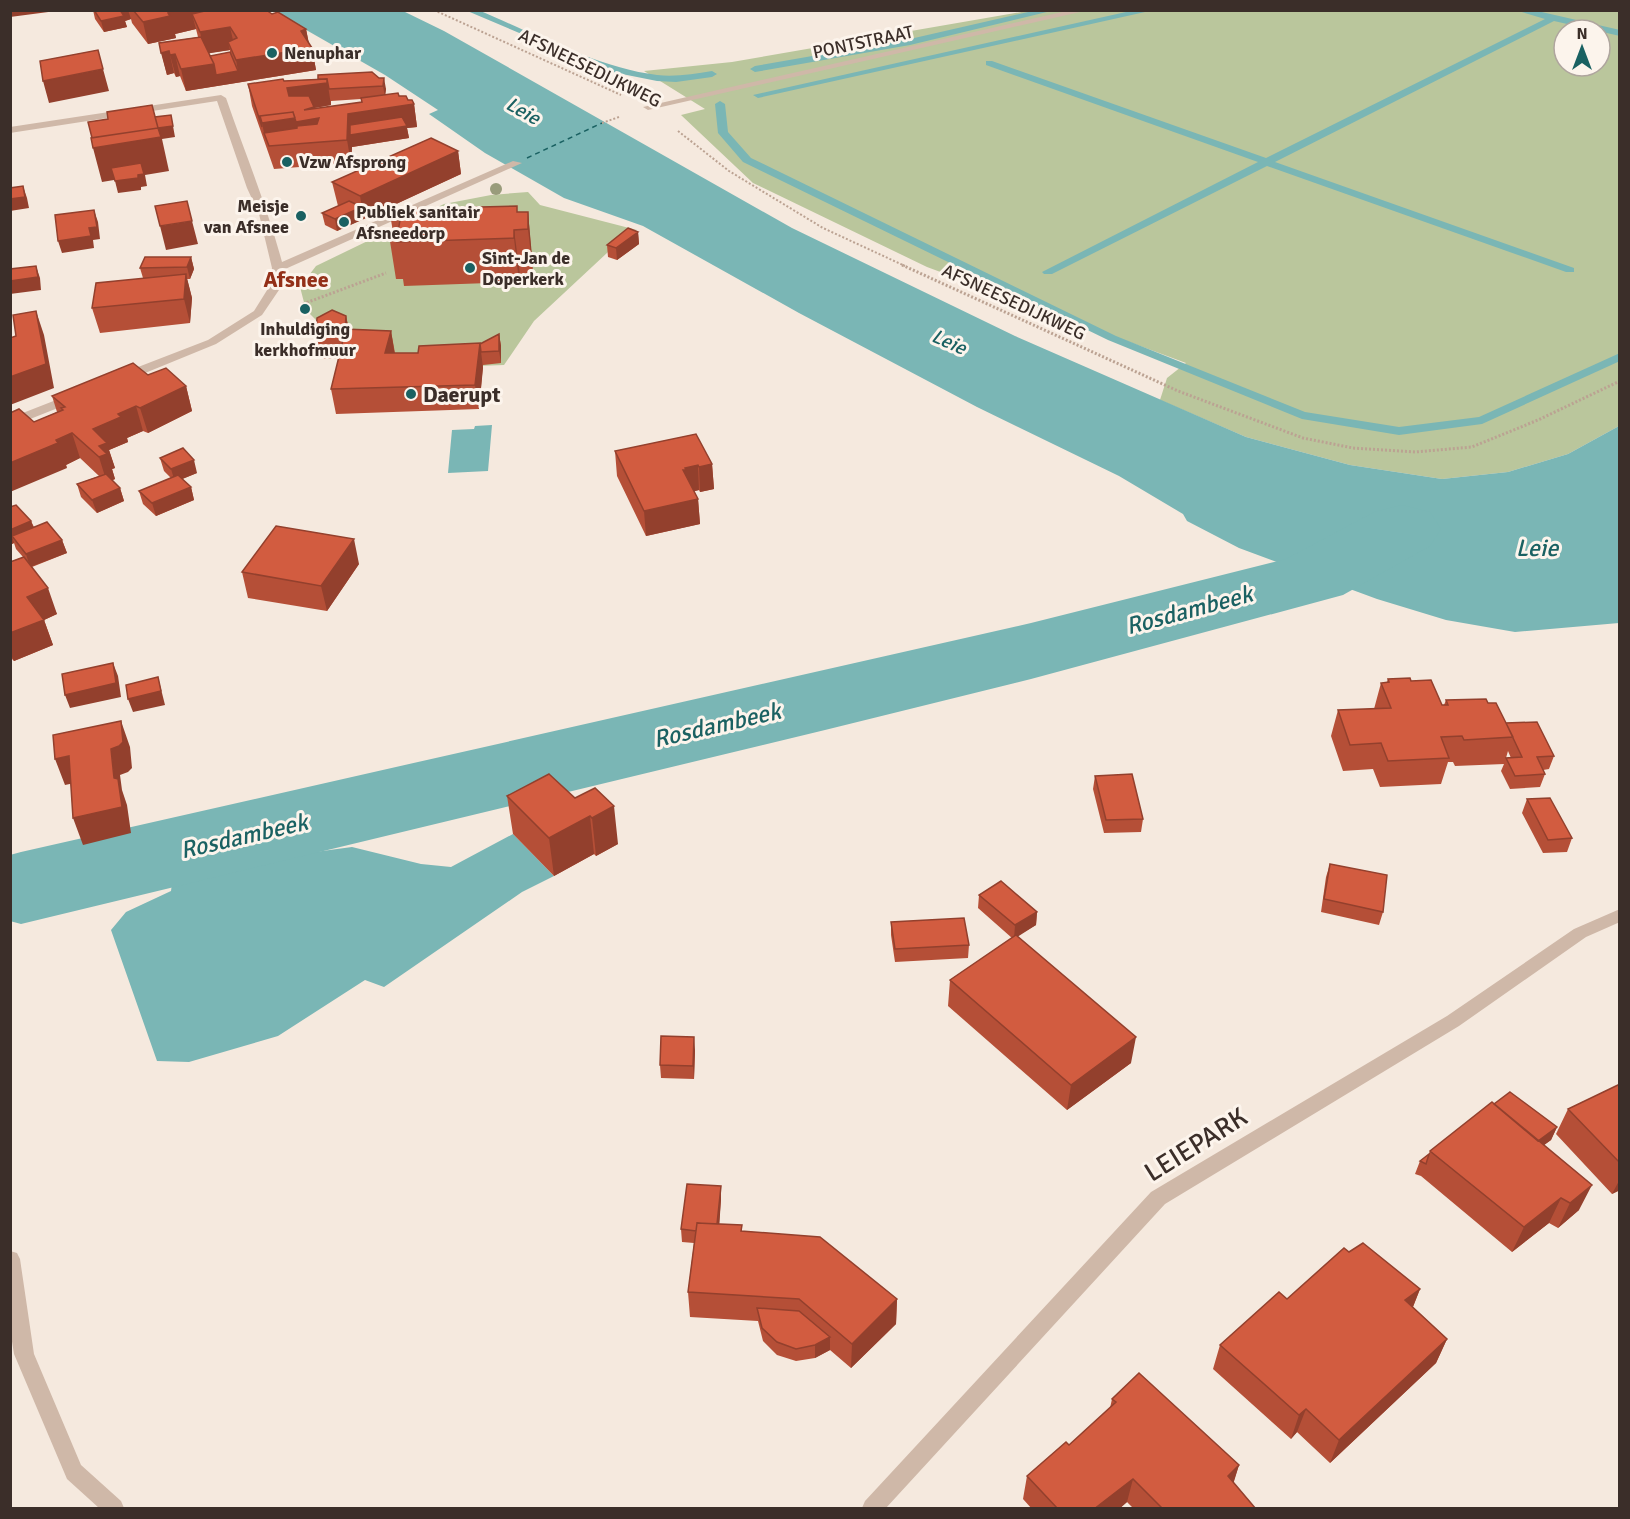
<svg xmlns="http://www.w3.org/2000/svg" width="1630" height="1519" font-family="Signika,sans-serif">
  <style>
    .green { fill: #bac69c; fill-rule: evenodd }
    .water { fill: #7ab6b5 }
    .lines { fill: none; stroke-linecap: round; stroke-linejoin: round }
    .stream { fill: #7ab6b5; fill-rule: evenodd }
    .river { fill: #7ab6b5; fill-rule: evenodd }
    .ferry { stroke: #1a6162; stroke-width: 1.5; stroke-dasharray: 5 4; stroke-linecap: butt }
    .path-far1 { stroke: #bba292; stroke-width: 2; stroke-dasharray: 2 2; stroke-linecap: butt }
    .path { stroke: #bba292; stroke-width: 3; stroke-dasharray: 2 2; stroke-linecap: butt }
    .minor { fill: #cfb8a8; fill-rule: evenodd }
    .tertiary { fill: #cfb8a8; fill-rule: evenodd }
    .tree { fill: #999c7b }
    .wall { fill: #b54f37; fill-rule: evenodd }
    .shaded-wall { fill: #93402d }
    .building { fill: #d25c40; stroke: #93402d; stroke-width: 1.5 }
    .poi-dot { fill: #1a6162; stroke: #fcf4ec; stroke-width: 2 }
    .labels { text-anchor: middle; dominant-baseline: central; stroke-width: 6; stroke-linejoin: round; paint-order: stroke }
    .far-street-label { font-size: 18px; fill: #3b2e29; stroke: #fcf4ec }
    .far-poi-label { font-size: 18px; font-weight: bold; fill: #3b2e29; stroke: #fcf4ec; text-anchor: start }
    .far-water-label { font-size: 20px; font-style: italic; fill: #1a6162; stroke: #fcf4ec }
    .far-quarter-label { font-size: 22px; font-weight: bold; fill: #933019; stroke: #fcf4ec }
    .poi-label { font-size: 22px; font-weight: bold; fill: #3b2e29; stroke: #fcf4ec; text-anchor: start }
    .water-label { font-size: 24px; font-style: italic; fill: #1a6162; stroke: #fcf4ec }
    .near-street-label { font-size: 27px; fill: #3b2e29; stroke: #fcf4ec }
  </style>
  <rect width="100%" height="100%" fill="#f5e9de"/>
  <path class="green" d="M1027 11H1619V426L1568 454 1508 472 1442 479 1350 465 1246 437 1160 400 1167 378 1186 363 927 267 753 183 681 115 705 109 644 71 732 62ZM1564 30H1600V66H1564Z
    M528 192 540 205 637 230 622 239 534 321 504 365 477 366 395 358 322 326 306 310 300 287 316 266 444 204 491 195Z"/>
  <path class="water" d="M273 11H403L444 31 792 228 1015 336 1246 437 1350 465 1442 479 1508 472 1568 454 1619 426V623L1515 632 1446 620 1377 599 1239 548 1187 521 1183 514 1119 476 977 407 799 313 643 226 564 198 485 153 429 114 438 110 385 75Z
    M492 425 488 471 448 473 452 430 474 429 475 426Z
    M513 834 554 876 522 892 384 987 365 980 278 1036 189 1062 157 1061 111 930 126 912 171 891 173 876 248 858 309 840 315 852 352 847 421 864 451 867Z"/>
  <g class="lines">
    <path class="stream" d="M465 10H478C533 33 598 68 657 75 675 77 694 74 712 71L717 74 712 77 676 82 657 81 612 72Z
      M1037 10H1055L910 45 755 72 750 69 755 66 910 39Z
      M1135 10H1154L758 98 753 95Z
      M1515 10H1533L1620 30V36L1554 21 1275 162 1574 268V272H1566L1267 166 1052 274H1044L1042 272 1258 162 986 65V61H992L1266 158 1545 19Z
      M720 101 725 104 728 132 751 158 1116 336 1305 412 1399 427 1479 417 1620 353V361L1482 424 1399 435 1302 419 1108 340 743 162 718 133 715 104Z
      M241 831 247 833 256 858 254 862H242L233 837 235 833Z"/>
    <path class="river" d="M1402 505 1430 512 1441 529 1430 546 1343 595 1031 679 825 730 21 924 10 921V855L21 852 1031 623 1286 559 1374 512Z"/>
    <path class="ferry" d="M527 158 602 123"/>
    <path class="path-far1" d="M434 10 621 95
      M602 123 619 117
      M678 131 729 171 823 228 905 266"/>
    <path class="path" d="M902 265 1178 391 1303 438 1353 448 1415 452 1472 447 1538 420 1620 381
      M303 304 386 273"/>
    <path class="minor" d="M1071 10H1089L648 110 643 107Z
      M221 95 226 98C245 153 267 206 282 262L513 161 522 163 283 270 281 287 262 315 216 344 128 380H120V374L208 340 254 311 269 287 272 268 259 214 247 188 217 101 10 133V127Z
      M74 393 80 397 78 400 10 427V418Z
      M1620 909V922L1586 937 1459 1026 1165 1204 886 1508H862L865 1501 1151 1192 1447 1016 1574 929Z"/>
    <path class="tertiary" d="M10 1251 17 1253 20 1259 34 1354 81 1465 121 1501 124 1508H99L67 1479 14 1354 10 1329Z"/>
  </g>
  <circle class="tree" cx="496" cy="189" r="6"/>
  <path class="wall" d="M93 10H206L272 14 306 29 309 44 312 48 316 70 186 91 180 76 176 77 174 73 167 75 159 43 198 37 196 29 175 34 176 38 148 44 132 23 131 19 125 21 127 27 104 32 95 19ZM230 50V52L210 56 208 53Z
    M372 72 386 89 385 95 399 96 408 100 414 104 417 127 407 128 409 138 352 147 351 163 274 169 252 106 248 84 284 81 318 79ZM361 99 362 102 314 109V108L331 105V101Z
    M458 151 461 174 337 231 325 225 322 213 338 206 332 182Z
    M528 212 533 273 520 274 519 282 404 286 403 279H396L389 235 393 232 391 220 400 217Z
    M638 232 639 244 617 260 608 257 607 245Z
    M191 257 194 269 190 279H187L192 298 190 323 100 333 92 308 143 278 140 268Z
    M346 316 349 329 391 331 395 353H418L480 344 499 334 501 346V363L483 365 479 409 336 414 331 389 339 358 321 359 316 335Z
    M148 375 186 386 192 411 148 433 143 431 127 438 128 442 109 450 115 468 112 469 115 479 112 480 120 488 124 501 97 513 81 497 77 484 99 476 80 458 66 465 67 468 34 422 57 412 52 396Z
    M615 451 712 464 714 489 700 492 699 490 694 491 698 499 700 524 646 536 617 476Z
    M160 458 197 473 182 479 191 487 194 500 156 516 143 504 139 491 171 478 164 471Z
    M10 507 31 521 34 527 62 540 67 553 32 567 57 614 44 620 53 645 14 661 10 657V562L23 557 16 549 14 543 10 545Z
    M359 564 327 611 248 598 242 572Z
    M1388 679 1411 681 1442 705H1444L1446 700 1488 703 1506 723 1554 756 1549 769 1543 770 1545 774 1540 787 1510 789 1501 771 1504 764 1455 766 1453 762H1448L1441 784 1380 787 1373 769 1343 771 1331 736 1338 710 1374 709 1381 683 1387 682ZM1508 751 1511 758H1506Z
    M549 774 618 844 596 856 594 854 554 876 513 834 507 796Z
    M1095 776 1143 819 1141 832 1104 833 1093 789Z
    M1527 799 1572 838 1567 852 1543 853 1522 813Z
    M1330 864 1383 912 1379 925 1321 912 1326 877Z
    M979 895 1037 912 1036 925 1017 936 1131 1063 1067 1110 948 1006 950 980 1012 938 978 908Z
    M891 922 969 945 968 958 895 962 891 935Z
    M695 1050 694 1079 661 1078 660 1065Z
    M1620 1084V1190L1612 1194 1556 1134 1568 1109Z
    M1494 1104 1557 1127 1551 1140 1544 1145 1579 1210 1558 1228 1549 1223 1512 1252 1421 1176 1415 1174 1420 1161 1429 1154 1430 1151Z
    M721 1186V1199L719 1224 742 1225V1231L897 1299 896 1324 851 1368 830 1350 815 1358 796 1361 777 1355 763 1341 758 1321 690 1317 688 1292 694 1243 682 1242 681 1229Z
    M1349 1252 1420 1289 1413 1307 1447 1339 1436 1363 1330 1463 1297 1432 1291 1439 1213 1369 1220 1345 1287 1299Z
    M1112 1399 1239 1465 1233 1483 1256 1509H1134L1127 1502 1119 1509H1032L1023 1499 1027 1476 1069 1445 1110 1408Z"/>
  <path class="shaded-wall" d="M10 10H56V11L10 17Z
    M120 10H128L131 19 125 21 127 27 104 32 101 21Z
    M178 10H206L208 21 192 14 196 29 175 34 176 38 148 44 143 22 168 13Z
    M230 27 235 49 228 42 230 50 205 54 200 32Z
    M306 29 310 49 312 48 316 70 186 91 181 69 214 64 238 71 236 60Z
    M169 51 174 73 167 75 161 53Z
    M175 54 180 76 176 77 170 55Z
    M103 69 109 91 49 103 43 81Z
    M384 78 386 89 385 97 383 86Z
    M327 79 331 105 314 108 316 119 319 118 323 141 264 133 262 123 304 110 292 111 287 88Z
    M414 104 417 127 407 128 409 138 352 147 351 163 347 140 348 114Z
    M171 115 175 137 162 139 169 171 145 175 147 186 141 187V190L118 193 115 181 138 176 102 182 93 148 158 128Z
    M458 151 461 174 364 219 360 196Z
    M23 186 27 198 29 208 10 211V199Z
    M362 207 364 219 337 231 335 219Z
    M94 210 98 222 100 239 93 240 94 248 62 253 58 241Z
    M528 212 532 256 533 273 528 229Z
    M192 221 198 244 166 250 160 226Z
    M514 230 520 274 519 282 514 238Z
    M638 232 639 244 617 260 616 248Z
    M191 257 194 269 190 279 187 267Z
    M36 266 40 278 41 290 10 294V281Z
    M186 274 192 298 190 323 184 299Z
    M36 311 44 335 54 388 10 405V377Z
    M346 316 351 341 345 329Z
    M391 331 395 356 385 353Z
    M499 334 501 346V363L499 351Z
    M480 343 483 368 479 409 475 385Z
    M186 386 192 411 148 433 140 408Z
    M136 406 143 431 127 438 128 442 109 450 115 468 112 469 115 479 107 483 99 457 93 429 118 414Z
    M72 433 80 458 66 465 67 468 10 492V463Z
    M194 460 197 473 175 482 171 469Z
    M712 464 714 489 700 492 699 467Z
    M698 465 699 490 688 493 683 470 685 468Z
    M191 487 194 500 156 516 152 503Z
    M120 488 124 501 97 513 92 500Z
    M698 499 700 524 646 536 644 511Z
    M31 521 36 534 12 536 14 543 10 545V530Z
    M354 539 359 564 327 611 321 586Z
    M62 540 67 553 30 567 26 554Z
    M48 588 57 614 44 620 53 645 14 661 10 653V633L27 597Z
    M113 663 118 676 121 697 70 708 65 695Z
    M158 677 165 705 133 712 128 699Z
    M121 721 130 747 132 768 128 772 120 775 122 790 127 805 131 833 83 845 73 818 114 778 111 749Z
    M69 756 79 782 65 785 55 759Z
    M614 806 618 844 596 856 592 818Z
    M590 816 594 854 554 876 549 838Z
    M1037 912 1036 925 1014 939 1015 925Z
    M694 1037 695 1050 694 1079 693 1066Z
    M1136 1037 1131 1063 1067 1110 1071 1085Z
    M1557 1127 1551 1140 1521 1162 1527 1149Z
    M1620 1179V1190L1612 1194Z
    M1592 1185 1579 1210 1558 1228 1570 1203Z
    M721 1186V1199L718 1245 717 1232Z
    M1561 1198 1549 1223 1512 1252 1524 1227Z
    M1420 1289 1410 1314 1405 1300Z
    M897 1299 896 1324 851 1368 852 1344Z
    M830 1337V1350L815 1358V1345Z
    M1447 1339 1436 1363 1330 1463 1339 1440Z
    M1306 1409 1297 1432 1291 1439 1299 1415Z
    M1239 1465 1232 1488 1228 1476Z
    M1133 1479 1127 1502 1119 1509H1094Z"/>
  <path class="building" d="M94 10H120L124 16 101 21Z
    M133 10H178L168 13 170 16 143 22Z
    M209 10H266L272 14 278 12 306 29 301 31 312 48 236 60 228 42 237 38 230 27 200 32 192 14Z
    M201 37 214 64 181 69 175 54 170 55 169 51 161 53 159 43Z
    M98 50 103 69 43 81 40 61Z
    M230 52 238 71 216 75 214 64 210 56Z
    M372 72 379 78H384L383 86 329 89 327 79H318V75Z
    M283 79 284 81 327 79V83L287 88 289 96H309L314 107 304 110 362 102 361 98 398 93 399 96H406L408 100H412L414 104 348 114 347 140 269 146 264 133 297 128V126L317 124 319 118 296 122 293 112 260 116 262 127 248 84Z
    M152 105 158 128 92 138 88 122 108 119 107 112Z
    M293 112 295 118 262 123 260 116Z
    M171 115 173 126 158 128 155 117Z
    M402 117 407 126 350 135V125Z
    M158 128 161 137 93 148 91 138Z
    M431 138 458 151 360 196 332 182Z
    M141 163 144 174 138 175V178L115 181 111 168Z
    M23 186 25 197 10 199V188Z
    M187 201 192 221 160 226 155 206Z
    M349 201 362 207 335 219 322 213Z
    M517 206V212H528V229L514 230V238L397 242 398 234 389 235 390 232H398L400 220H391L392 217H400L401 209Z
    M94 210 97 227 89 228 91 236 58 241 55 215Z
    M628 228 638 232 616 248 607 245Z
    M145 257H191L187 267 140 268Z
    M36 266 38 277 10 281V269Z
    M186 274 184 299 92 308 96 283Z
    M332 310 346 316 345 329 391 331 385 353H418L419 346 480 343 475 385 331 389 345 332 316 335 317 318Z
    M36 311 46 364 10 377V338L16 336 13 315Z
    M499 334V351L481 352 480 344Z
    M133 363 148 375 166 368 186 386 140 408 136 406 118 414 121 417 93 429 107 443 99 446 107 454 99 457 72 433 56 440 58 443 10 463V413L19 409 34 422 63 410 61 408 65 407 52 396Z
    M696 434 712 464 699 467 698 465 685 468 686 470H683L698 499 644 511 615 451Z
    M183 448 194 460 171 469 160 458Z
    M106 474 120 488 92 500 77 484Z
    M178 475 191 487 152 503 139 491Z
    M16 505 31 521 10 530V507Z
    M47 522 62 540 26 554 12 536Z
    M276 526 354 539 321 586 242 572Z
    M24 557 48 588 27 597 44 620 10 633V562Z
    M113 663 116 683 65 695 62 674Z
    M158 677 161 691 128 699 126 685Z
    M1410 678 1411 681 1431 680 1442 705H1448L1446 700 1486 699 1488 703H1496L1513 737 1464 740 1462 736 1441 737 1449 758 1388 761 1381 743 1350 745 1338 710 1391 708 1381 683 1389 682 1388 679Z
    M121 721 123 742 119 746 111 749 114 778 118 779 122 807 73 818 69 756 55 759 53 735Z
    M1537 722 1554 756 1537 757 1545 774 1515 776 1506 758 1522 757 1506 723Z
    M549 774 575 798 595 788 614 806 592 818 590 816 549 838 507 796Z
    M1132 774 1143 819 1106 820 1095 776Z
    M1550 798 1572 838 1548 840 1527 799Z
    M1330 864 1387 875 1383 912 1324 899Z
    M1001 881 1037 912 1015 925 979 895Z
    M964 918 969 945 895 949 891 922Z
    M1016 935 1136 1037 1071 1085 950 980Z
    M661 1036 694 1037 693 1066 660 1065Z
    M1620 1084V1163L1568 1109Z
    M1510 1092 1557 1127 1538 1141 1494 1104Z
    M1492 1102 1592 1185 1570 1203 1561 1198 1524 1227 1430 1151Z
    M1429 1154 1426 1164 1420 1161Z
    M687 1184 721 1186 717 1224 697 1223 696 1231 681 1229Z
    M697 1223 742 1225 741 1231 820 1237 897 1299 852 1344 799 1299 688 1292Z
    M1363 1243 1420 1289 1405 1300 1447 1339 1339 1440 1306 1409 1299 1415 1220 1345 1279 1292 1287 1299 1344 1248 1349 1252Z
    M757 1308 799 1311 830 1337 815 1345 796 1349 777 1342 762 1328Z
    M1139 1373 1239 1465 1228 1476 1256 1509H1163L1133 1479 1094 1509H1058L1027 1476 1066 1442 1069 1445 1116 1402 1112 1399Z"/>
  <g class="poi-dot">
    <circle cx="272" cy="53" r="6"/>
    <circle cx="287" cy="162" r="6"/>
    <circle cx="301" cy="216" r="6"/>
    <circle cx="344" cy="222" r="6"/>
    <circle cx="470" cy="268" r="6"/>
    <circle cx="305" cy="309" r="6"/>
    <circle cx="411" cy="394" r="6"/>
  </g>
  <g class="labels">
    <g class="far-street-label">
      <text transform="translate(863 42) rotate(-12)">PONTSTRAAT</text>
      <text transform="translate(590 68) rotate(26)">AFSNEESEDIJKWEG</text>
      <text transform="translate(1014 302) rotate(25)">AFSNEESEDIJKWEG</text>
    </g>
    <g class="far-poi-label">
      <text x="284" y="53">Nenuphar</text>
      <text x="299" y="162">Vzw Afsprong</text>
      <text x="289" y="206" text-anchor="end">Meisje<tspan x="289" dy="21">van Afsnee</tspan></text>
      <text x="356" y="212">Publiek sanitair<tspan x="356" dy="21">Afsneedorp</tspan></text>
      <text x="482" y="258">Sint-Jan de<tspan x="482" dy="21">Doperkerk</tspan></text>
      <text x="305" y="329" text-anchor="middle">Inhuldiging<tspan x="305" dy="21">kerkhofmuur</tspan></text>
    </g>
    <g class="far-water-label">
      <text transform="translate(523 111) rotate(29)">Leie</text>
      <text transform="translate(949 342) rotate(24)">Leie</text>
    </g>
    <g class="far-quarter-label">
      <text x="296" y="279">Afsnee</text>
    </g>
    <g class="poi-label">
      <text x="423" y="394">Daerupt</text>
    </g>
    <g class="water-label">
      <text x="1537" y="548">Leie</text>
      <text transform="translate(1189 610) rotate(-15)">Rosdambeek</text>
      <text transform="translate(717 725) rotate(-13)">Rosdambeek</text>
      <text transform="translate(244 836) rotate(-13)">Rosdambeek</text>
    </g>
    <g class="near-street-label">
      <text transform="translate(1196 1145) rotate(-32)">LEIEPARK</text>
    </g>
  </g>
  <rect width="1630" height="1519" fill="none" stroke="#3b2e29" stroke-width="24"/>
  <g transform="translate(1582 48)"><circle r="28" fill="#fcf4ec" stroke="#afa59e" stroke-width="1.5"/>
  <path d="M0-4.5L10 22L0 15L-10 22Z" fill="#1a6162"/>
  <text y="-9" font-size="16" font-weight="bold" text-anchor="middle" fill="#3b2e29">N</text>
  </g>
</svg>
